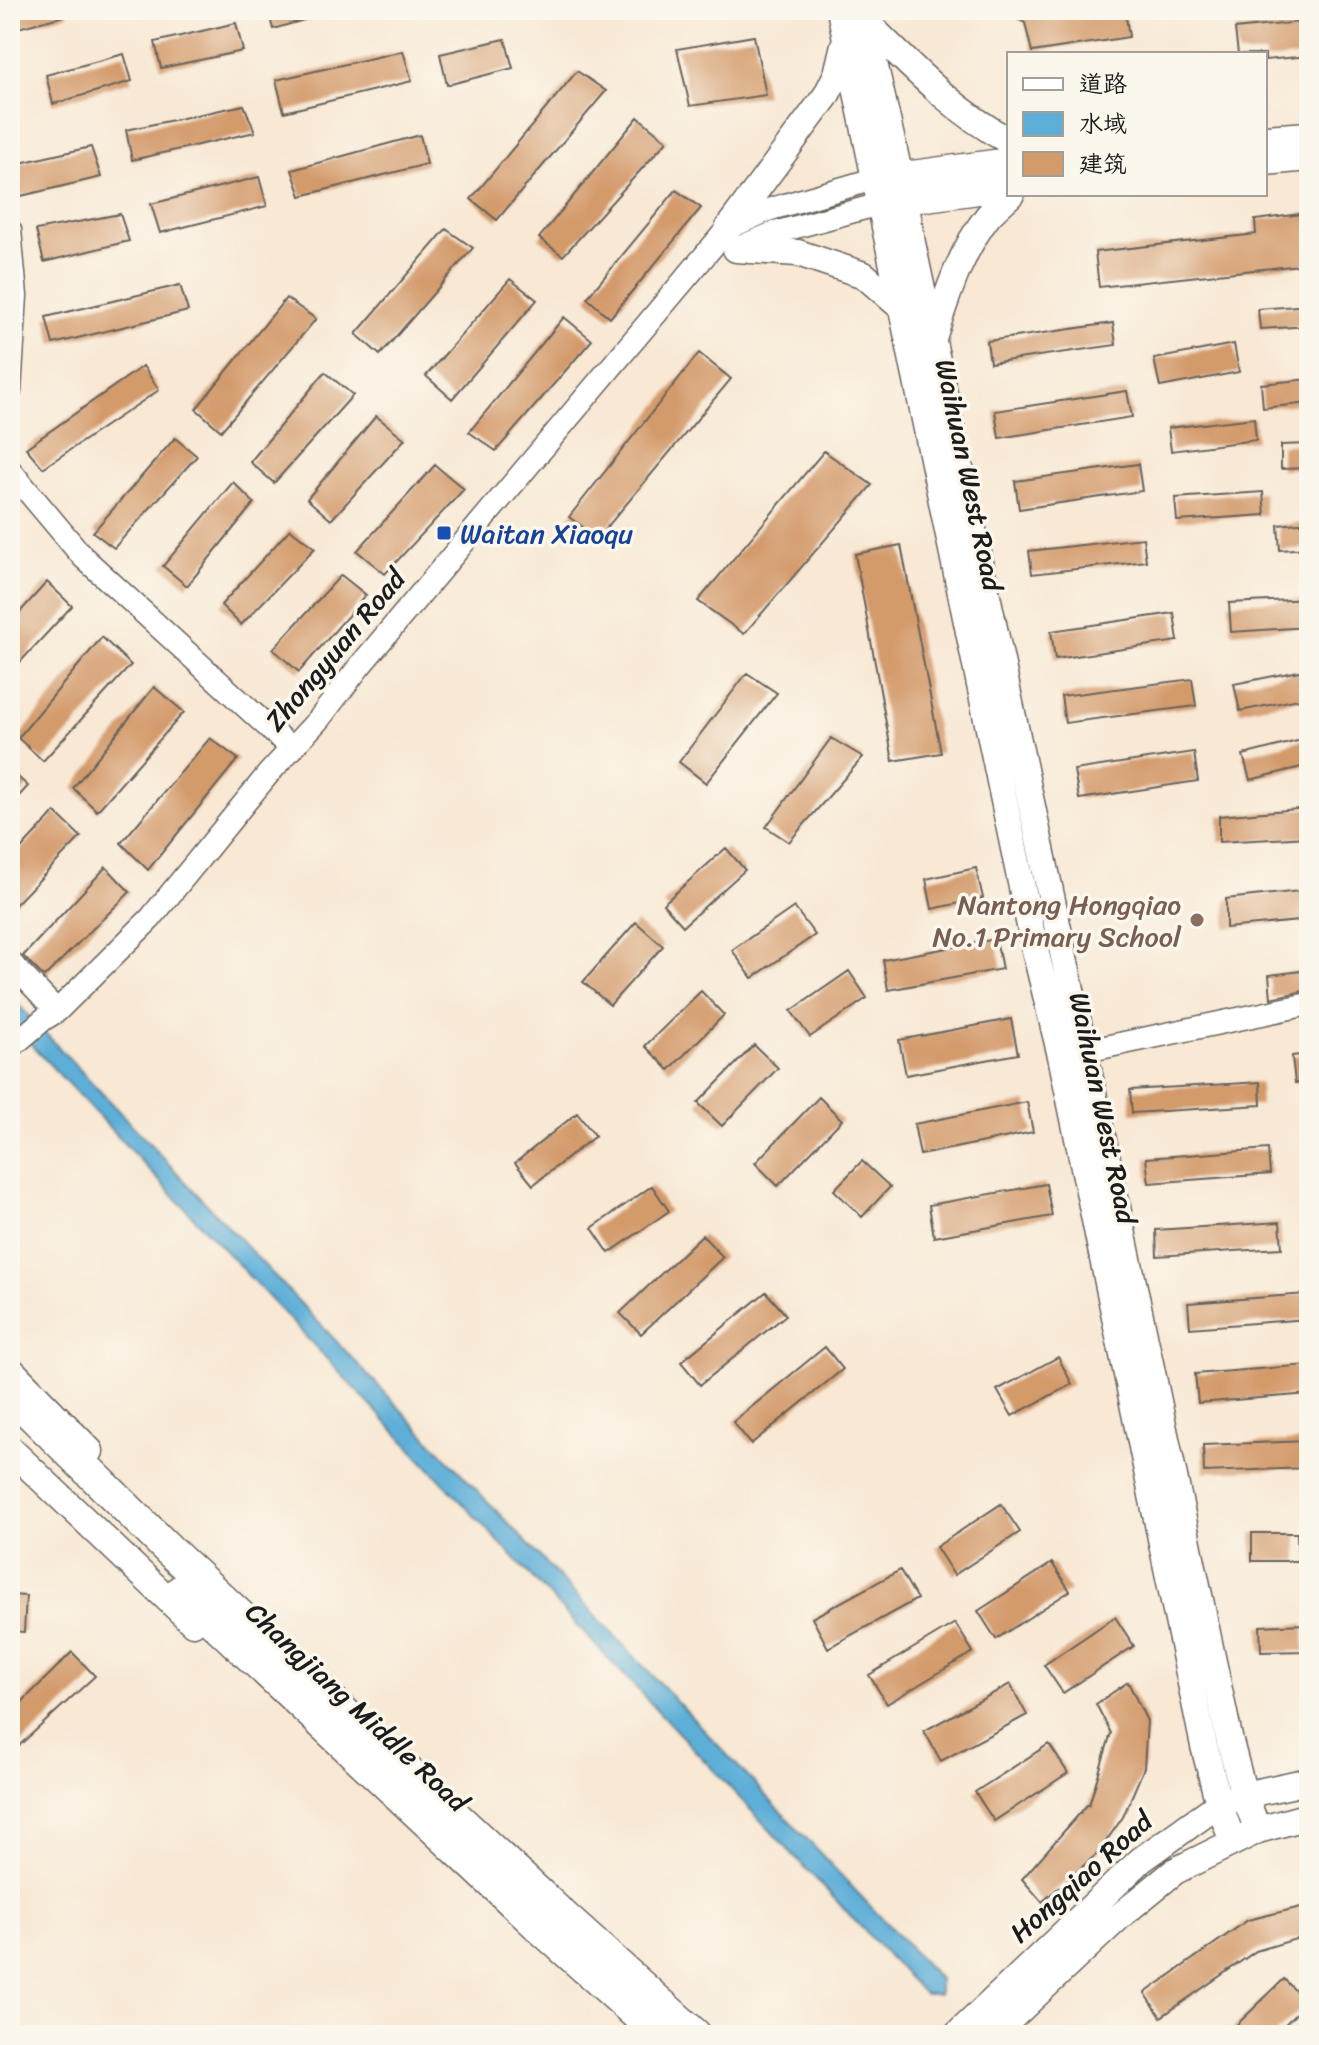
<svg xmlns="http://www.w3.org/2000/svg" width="1319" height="2045" font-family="Sriracha,'LXGW WenKai TC',sans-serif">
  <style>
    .water { fill: #5dafd8; stroke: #3c667a; stroke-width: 2 }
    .building { fill: #d39a6a }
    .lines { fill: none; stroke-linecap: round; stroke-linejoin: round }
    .minor-casing { stroke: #69635c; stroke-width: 25 }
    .major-casing { stroke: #69635c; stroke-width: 29 }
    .highway-casing { stroke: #69635c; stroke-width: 35 }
    .minor { stroke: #fff; stroke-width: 22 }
    .major { stroke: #fff; stroke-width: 26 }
    .highway { stroke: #fff; stroke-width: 32 }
    .transit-dot { fill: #1a4fb4; stroke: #fbf7ec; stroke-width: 3 }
    .education-dot { fill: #8d6e63; stroke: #fbf7ec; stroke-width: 3 }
    .labels { text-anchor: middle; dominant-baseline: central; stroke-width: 7; stroke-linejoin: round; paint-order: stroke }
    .street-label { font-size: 28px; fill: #1c1c1c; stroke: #fbf7ec }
    .transit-label { font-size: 28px; fill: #164399; stroke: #fbf7ec; text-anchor: start }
    .education-label { font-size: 28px; fill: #785e54; stroke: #fbf7ec; text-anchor: end }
  </style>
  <rect width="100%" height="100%" fill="#fbf7ec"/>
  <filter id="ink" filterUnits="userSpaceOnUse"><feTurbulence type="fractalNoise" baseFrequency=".0125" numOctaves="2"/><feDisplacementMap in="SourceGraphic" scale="16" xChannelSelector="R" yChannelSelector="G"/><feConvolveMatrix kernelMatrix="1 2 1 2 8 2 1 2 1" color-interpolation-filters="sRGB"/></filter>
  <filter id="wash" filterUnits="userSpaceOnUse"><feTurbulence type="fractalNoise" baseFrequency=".006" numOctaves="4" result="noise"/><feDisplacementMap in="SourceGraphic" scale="32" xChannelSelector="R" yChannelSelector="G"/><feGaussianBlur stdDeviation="1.8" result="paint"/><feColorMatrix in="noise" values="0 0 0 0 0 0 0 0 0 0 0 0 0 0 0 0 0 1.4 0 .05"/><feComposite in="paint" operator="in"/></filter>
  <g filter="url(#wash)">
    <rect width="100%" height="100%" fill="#f8e8d4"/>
    <path class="water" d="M10 996 939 1979V1994H924L10 1022Z"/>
    <g id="blocks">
      <path class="building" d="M10 10H67L68 15 10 30Z
        M268 10H325V14L273 29Z
        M1002 10H1125L1129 37 1032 52 1025 23Z
        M1309 21V56L1265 60V54H1238L1235 29Z
        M236 23 243 51 161 68 155 42Z
        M754 36 766 95 690 106 677 49Z
        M505 39 513 68 447 85 440 54Z
        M403 51 412 81 284 112 276 80Z
        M124 54 132 81 53 104 46 75Z
        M577 71 606 91 497 220 471 199Z
        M244 105 255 132 132 160 126 130Z
        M638 117 667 141 563 256 539 238Z
        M420 135 427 164 301 196 292 170Z
        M91 147 101 177 21 196 11 165Z
        M259 177 267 206 160 233 151 204Z
        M676 190 701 208 610 318 587 298Z
        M1309 213V264L1099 287 1095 252 1256 234 1255 220Z
        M120 214 129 241 44 262 36 230Z
        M446 229 473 248 380 355 356 334Z
        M510 279 537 300 452 399 426 376Z
        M180 285 188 311 53 344 46 317Z
        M286 298 316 319 221 431 196 409Z
        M1309 305V326L1260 329 1258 309Z
        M564 317 592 340 496 451 469 432Z
        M1113 323 1116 345 990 363 987 341Z
        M1234 344 1239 372 1160 387 1154 359Z
        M699 353 731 379 598 538 569 517Z
        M143 366 159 390 43 468 26 448Z
        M325 372 353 395 274 483 250 462Z
        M1309 379V403L1263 408 1261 384Z
        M1127 391 1132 417 999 438 995 411Z
        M376 416 405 439 331 520 307 499Z
        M1254 418 1256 440 1171 451 1168 428Z
        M175 438 197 456 114 548 93 532Z
        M1309 444V468L1281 469V445Z
        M824 451 872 485 744 634 698 601Z
        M1138 464 1142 491 1019 509 1015 481Z
        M435 465 464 489 385 574 357 551Z
        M233 482 254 503 187 586 163 566Z
        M1263 492 1265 515 1177 521 1175 498Z
        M1309 522V548L1280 550 1278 525Z
        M290 529 315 548 241 625 221 605Z
        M1143 538 1146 561 1032 574 1029 551Z
        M901 545 941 753 893 761 855 554Z
        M341 575 366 595 299 672 273 649Z
        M47 582 72 606 10 673V623Z
        M1309 599V627L1231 632 1229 603Z
        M1174 613 1178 641 1055 659 1051 631Z
        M102 637 131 665 43 761 18 738Z
        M1309 669V697L1240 711 1234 684Z
        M747 673 777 693 706 783 679 762Z
        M1192 679 1196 706 1065 723 1061 696Z
        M154 687 184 712 97 811 73 788Z
        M210 738 238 759 148 870 121 843Z
        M831 738 863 757 789 842 766 827Z
        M1309 738V765L1250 780 1243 755Z
        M1194 752 1198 781 1079 799 1074 770Z
        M10 770 28 786 10 806Z
        M1309 808V837L1219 842V816Z
        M55 812 81 837 10 910V861Z
        M726 848 745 870 683 926 663 904Z
        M106 867 130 892 44 977 23 956Z
        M976 868 983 898 932 909 926 879Z
        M1309 890V920L1226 928V899Z
        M794 907 815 935 752 978 732 950Z
        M636 922 663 946 610 1005 583 982Z
        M996 939 1002 969 888 990 883 960Z
        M1309 970V990L1271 998 1269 975Z
        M849 971 867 998 810 1037 791 1011Z
        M701 991 724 1015 669 1070 645 1046Z
        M1011 1019 1018 1054 906 1075 899 1040Z
        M754 1045 778 1068 722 1126 698 1103Z
        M1309 1054V1081L1295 1083 1292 1056Z
        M1260 1082 1261 1105 1132 1113 1130 1090Z
        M819 1097 842 1120 778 1186 755 1163Z
        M1027 1102 1033 1132 920 1155 914 1124Z
        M577 1113 595 1136 533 1185 515 1163Z
        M1268 1149 1270 1174 1149 1183 1146 1158Z
        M862 1161 890 1187 862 1217 834 1190Z
        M1046 1184 1052 1216 934 1237 929 1205Z
        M652 1186 669 1211 609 1253 592 1228Z
        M1280 1222 1282 1248 1157 1256 1156 1230Z
        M702 1235 723 1257 641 1334 620 1313Z
        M766 1292 786 1315 700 1385 681 1362Z
        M1306 1294 1308 1319 1190 1328 1188 1303Z
        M825 1347 843 1369 751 1444 733 1422Z
        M1058 1357 1072 1384 1012 1416 997 1390Z
        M1309 1365V1394L1198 1403 1195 1374Z
        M1309 1441V1468L1204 1472 1203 1445Z
        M1001 1504 1020 1532 954 1575 936 1547Z
        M1252 1533H1297L1298 1561H1252Z
        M1052 1563 1070 1591 996 1639 978 1611Z
        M900 1570 917 1599 828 1648 812 1618Z
        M10 1595 26 1596 24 1632 10 1631Z
        M1115 1617 1134 1646 1063 1693 1044 1665Z
        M955 1623 973 1652 887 1704 869 1675Z
        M1304 1624 1305 1651 1261 1652 1260 1626Z
        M72 1652 95 1676 10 1754V1714Z
        M1128 1682 1147 1721 1144 1768 1123 1817 1097 1854 1042 1902 1022 1879 1088 1804 1089 1805 1111 1733 1096 1704Z
        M1010 1684 1027 1715 941 1761 924 1731Z
        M1049 1744 1068 1773 994 1821 975 1792Z
        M1309 1905V1935L1256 1951 1161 2017 1145 1993 1248 1920Z
        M1284 1979 1307 2003 1274 2035H1226Z"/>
    </g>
  </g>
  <g filter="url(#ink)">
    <use href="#blocks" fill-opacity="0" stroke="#69635c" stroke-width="2"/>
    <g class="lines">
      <g class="minor-casing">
        <path id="minor" d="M10 230 16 296 10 391
          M736 249 774 233 880 204
          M10 470 83 557 292 749
          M10 962 57 1011
          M10 1048 44 1019 57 1011 150 919 269 773 319 719 359 667 728 228 771 209 874 179
          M1067 1055 1309 1004"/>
      </g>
      <g class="major-casing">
        <path id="major" d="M840 10 1035 950 1061 1056 1204 1746 1219 1804 1233 1842
          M862 10 905 199 912 243C1020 743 1124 1242 1230 1742L1244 1795 1258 1830
          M864 20C909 64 953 111 1009 141
          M1265 138 1309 135
          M1265 162 1309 158
          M882 178 1009 161
          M888 203 1009 187
          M728 228 826 96 837 74 844 45
          M736 249 798 253 864 275 902 308
          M933 338C947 296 960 252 988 216 995 208 1004 201 1011 194
          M10 1369 90 1451
          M10 1449 193 1623
          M957 2035 1141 1860 1219 1804 1244 1795 1309 1781
          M993 2035 1120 1916 1175 1871 1258 1830 1309 1816"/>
      </g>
      <g class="highway-casing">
        <path id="highway" d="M10 1393 170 1551 556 1910 695 2035
          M181 1591 541 1928 660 2035"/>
      </g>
      <use href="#minor" class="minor"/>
      <use href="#major" class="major"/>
      <use href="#highway" class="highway"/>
    </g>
  </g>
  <rect class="transit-dot" x="436" y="525" width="16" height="16" rx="4"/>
  <circle class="education-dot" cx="1197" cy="920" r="8"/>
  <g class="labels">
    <g class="street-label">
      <text transform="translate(969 475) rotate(78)">Waihuan West Road</text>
      <text transform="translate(335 650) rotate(-50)">Zhongyuan Road</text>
      <text transform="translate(1103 1108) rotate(78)">Waihuan West Road</text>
      <text transform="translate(357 1707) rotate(43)">Changjiang Middle Road</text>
      <text transform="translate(1081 1877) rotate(-42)">Hongqiao Road</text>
    </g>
    <g class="transit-label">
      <text x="460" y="533">Waitan Xiaoqu</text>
    </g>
    <g class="education-label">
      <text x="1181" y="904">Nantong Hongqiao<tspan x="1181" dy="32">No.1 Primary School</tspan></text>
    </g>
  </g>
  <rect width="1319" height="2045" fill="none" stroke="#fbf7ec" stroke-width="40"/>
  <rect x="1007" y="52" width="260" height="144" fill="#fbf7ec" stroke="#a29f99" stroke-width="2"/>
  <rect x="1023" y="78" width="40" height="12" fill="#ffffff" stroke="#a29f99" stroke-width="2"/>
  <text x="1079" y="92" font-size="24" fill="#1c1c1c">道路</text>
  <rect x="1023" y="112" width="40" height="24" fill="#5dafd8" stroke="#a29f99" stroke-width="2"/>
  <text x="1079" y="132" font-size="24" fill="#1c1c1c">水域</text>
  <rect x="1023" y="152" width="40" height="24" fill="#d39a6a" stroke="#a29f99" stroke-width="2"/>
  <text x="1079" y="172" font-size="24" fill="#1c1c1c">建筑</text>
</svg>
